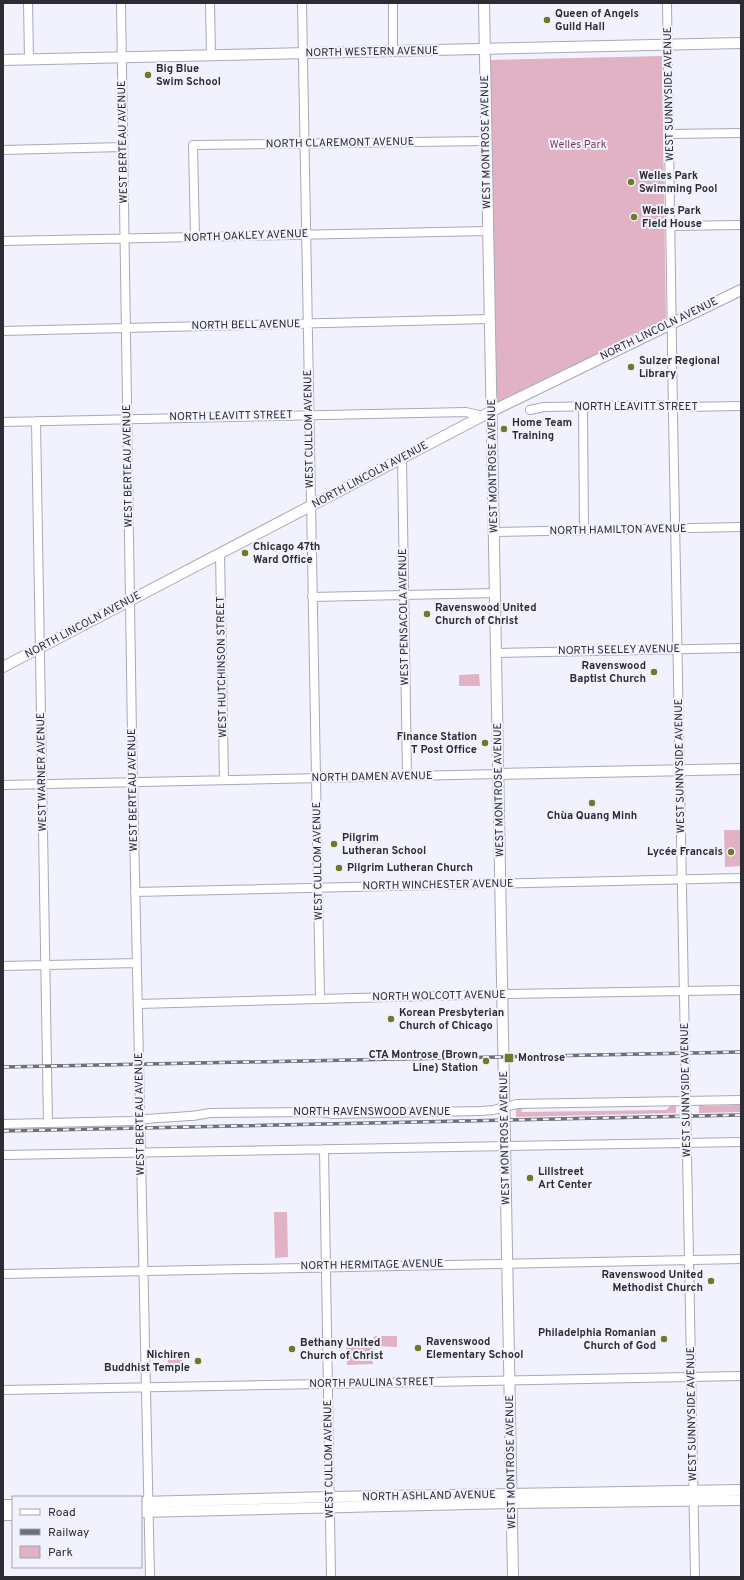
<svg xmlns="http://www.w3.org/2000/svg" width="744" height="1580" font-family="Overpass,sans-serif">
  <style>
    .green { fill: #e0b2c3 }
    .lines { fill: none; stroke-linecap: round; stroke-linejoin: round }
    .minor-casing { stroke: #a9a9b7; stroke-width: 10 }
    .major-casing { stroke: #a9a9b7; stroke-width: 12 }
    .minor { stroke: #fff; stroke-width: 8 }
    .major { stroke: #fff; stroke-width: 10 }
    .rail-casing { stroke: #6f6f77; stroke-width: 3.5 }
    .rail { stroke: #f2f2fe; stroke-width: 2; stroke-dasharray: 6; stroke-linecap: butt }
    .poi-dot { fill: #6d7b28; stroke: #f2f2fe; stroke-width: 1.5 }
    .labels { text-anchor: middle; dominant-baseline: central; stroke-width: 4; stroke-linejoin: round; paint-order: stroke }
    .poi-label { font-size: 11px; font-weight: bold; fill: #2c2c32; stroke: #f2f2fe; text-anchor: start }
    .street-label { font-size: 11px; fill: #2c2c32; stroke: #f2f2fe }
    .park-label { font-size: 11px; fill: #803d5b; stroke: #f2f2fe }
  </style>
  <rect width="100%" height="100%" fill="#f2f2fe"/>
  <path class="green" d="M662 56 666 321 497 402 490 60Z
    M479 674 480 686H459V675Z
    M724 830H741V866L725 867Z
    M672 1104H674L676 1108V1113L516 1117V1107H523L521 1112 666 1110Z
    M699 1104 707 1106 741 1105V1112L699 1113Z
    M274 1212H287L288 1257 275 1258Z
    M375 1336H397V1347L375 1346 373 1338Z
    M349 1340 372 1341 373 1364 347 1365 346 1342Z
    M168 1356H182V1369L168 1370Z"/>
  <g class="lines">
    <g class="minor-casing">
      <path id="minor" d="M28 3 29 59
        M121 3 132 735 150 1577
        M210 3 211 56
        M302 3 320 999
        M393 3V51
        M667 3 673 415 695 1577
        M669 134 741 133
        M3 150 123 147
        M671 226 741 225
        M195 237 193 145 486 141
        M3 241 488 231
        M3 331 490 319
        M583 407 584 530
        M530 410 544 407 664 405 681 407 741 406
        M36 421 48 1123
        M3 422 466 412 483 416
        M402 458 407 776
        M494 532 741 527
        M220 554 224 780
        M312 597 495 593
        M496 653 741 648
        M3 785 499 774
        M135 892 741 878
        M3 966 137 963
        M138 1004 502 994 741 990
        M3 1124 132 1121C151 1117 169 1118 189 1116 196 1116 203 1114 210 1113L320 1112 333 1114 480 1111 493 1110 517 1104 741 1100
        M324 1149 331 1577
        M3 1155 741 1142
        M3 1274 741 1259
        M3 1390 741 1376"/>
    </g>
    <g class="major-casing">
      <path id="major" d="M484 3 513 1577
        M3 60 741 43
        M3 667 492 411 741 290
        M499 774 741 769
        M141 1502 329 1497 741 1490
        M3 1505H13
        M141 1512 512 1503 741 1500
        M3 1515H13"/>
    </g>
    <use href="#minor" class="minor"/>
    <use href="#major" class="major"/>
    <g class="rail-casing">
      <path id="rail" d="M3 1067 741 1052
        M3 1131 741 1115"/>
    </g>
    <use href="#rail" class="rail"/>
  </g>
  <g class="poi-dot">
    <circle cx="547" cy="20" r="4"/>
    <circle cx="148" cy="75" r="4"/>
    <circle cx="631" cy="182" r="4"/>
    <circle cx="634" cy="217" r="4"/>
    <circle cx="631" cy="367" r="4"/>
    <circle cx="504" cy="429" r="4"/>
    <circle cx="245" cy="553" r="4"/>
    <circle cx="427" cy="614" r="4"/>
    <circle cx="654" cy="672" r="4"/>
    <circle cx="485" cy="743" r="4"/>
    <circle cx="592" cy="803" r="4"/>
    <circle cx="334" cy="844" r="4"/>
    <circle cx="731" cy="852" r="4"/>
    <circle cx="339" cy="868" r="4"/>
    <circle cx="391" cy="1019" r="4"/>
    <rect x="504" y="1053" width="10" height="10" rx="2"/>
    <circle cx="486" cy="1061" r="4"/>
    <circle cx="530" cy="1178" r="4"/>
    <circle cx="711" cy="1281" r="4"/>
    <circle cx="664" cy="1339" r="4"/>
    <circle cx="418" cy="1348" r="4"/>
    <circle cx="292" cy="1349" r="4"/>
    <circle cx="198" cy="1361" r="4"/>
  </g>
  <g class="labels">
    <g class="poi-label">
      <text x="555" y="14">Queen of Angels<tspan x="555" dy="13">Guild Hall</tspan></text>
      <text x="156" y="69">Big Blue<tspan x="156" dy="13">Swim School</tspan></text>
      <text x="639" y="176">Welles Park<tspan x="639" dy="13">Swimming Pool</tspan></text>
      <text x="642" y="211">Welles Park<tspan x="642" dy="13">Field House</tspan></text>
      <text x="639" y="361">Sulzer Regional<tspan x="639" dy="13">Library</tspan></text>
      <text x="512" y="423">Home Team<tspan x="512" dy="13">Training</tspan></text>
      <text x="253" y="547">Chicago 47th<tspan x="253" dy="13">Ward Office</tspan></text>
      <text x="435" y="608">Ravenswood United<tspan x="435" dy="13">Church of Christ</tspan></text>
      <text x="646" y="666" text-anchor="end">Ravenswood<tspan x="646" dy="13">Baptist Church</tspan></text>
      <text x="477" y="737" text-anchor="end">Finance Station<tspan x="477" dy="13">T Post Office</tspan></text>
      <text x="592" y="816" text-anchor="middle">Chùa Quang Minh</text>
      <text x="342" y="838">Pilgrim<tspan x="342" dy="13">Lutheran School</tspan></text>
      <text x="723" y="852" text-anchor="end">Lycée Francais</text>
      <text x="347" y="868">Pilgrim Lutheran Church</text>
      <text x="399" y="1013">Korean Presbyterian<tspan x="399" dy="13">Church of Chicago</tspan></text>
      <text x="478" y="1055" text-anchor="end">CTA Montrose (Brown<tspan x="478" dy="13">Line) Station</tspan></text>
      <text x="518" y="1058">Montrose</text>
      <text x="538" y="1172">Lillstreet<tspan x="538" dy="13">Art Center</tspan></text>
      <text x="703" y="1275" text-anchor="end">Ravenswood United<tspan x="703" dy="13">Methodist Church</tspan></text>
      <text x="656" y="1333" text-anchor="end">Philadelphia Romanian<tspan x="656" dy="13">Church of God</tspan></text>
      <text x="426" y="1342">Ravenswood<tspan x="426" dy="13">Elementary School</tspan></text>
      <text x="300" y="1343">Bethany United<tspan x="300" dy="13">Church of Christ</tspan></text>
      <text x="190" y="1355" text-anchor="end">Nichiren<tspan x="190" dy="13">Buddhist Temple</tspan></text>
    </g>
    <g class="street-label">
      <text transform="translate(372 52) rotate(-1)">NORTH WESTERN AVENUE</text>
      <text transform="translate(669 94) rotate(-91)">WEST SUNNYSIDE AVENUE</text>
      <text transform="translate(123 142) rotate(-91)">WEST BERTEAU AVENUE</text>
      <text transform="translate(486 142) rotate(-91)">WEST MONTROSE AVENUE</text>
      <text transform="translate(340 143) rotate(-1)">NORTH CLAREMONT AVENUE</text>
      <text transform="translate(246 236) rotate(-2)">NORTH OAKLEY AVENUE</text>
      <text transform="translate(246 325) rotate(-1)">NORTH BELL AVENUE</text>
      <text transform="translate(659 329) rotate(-26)">NORTH LINCOLN AVENUE</text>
      <text x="636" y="407">NORTH LEAVITT STREET</text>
      <text transform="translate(231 416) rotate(-1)">NORTH LEAVITT STREET</text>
      <text transform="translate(309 429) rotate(-91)">WEST CULLOM AVENUE</text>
      <text transform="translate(128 466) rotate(-91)">WEST BERTEAU AVENUE</text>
      <text transform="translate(493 466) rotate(-91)">WEST MONTROSE AVENUE</text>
      <text transform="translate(370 475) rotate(-28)">NORTH LINCOLN AVENUE</text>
      <text transform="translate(618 530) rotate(-1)">NORTH HAMILTON AVENUE</text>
      <text transform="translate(404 617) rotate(-91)">WEST PENSACOLA AVENUE</text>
      <text transform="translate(83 625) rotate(-28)">NORTH LINCOLN AVENUE</text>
      <text transform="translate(619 650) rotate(-1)">NORTH SEELEY AVENUE</text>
      <text transform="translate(222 667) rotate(-91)">WEST HUTCHINSON STREET</text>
      <text transform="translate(680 766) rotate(-91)">WEST SUNNYSIDE AVENUE</text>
      <text transform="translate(42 772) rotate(-91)">WEST WARNER AVENUE</text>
      <text transform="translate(372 777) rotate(-1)">NORTH DAMEN AVENUE</text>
      <text transform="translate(133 790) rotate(-91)">WEST BERTEAU AVENUE</text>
      <text transform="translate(499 790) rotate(-91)">WEST MONTROSE AVENUE</text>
      <text transform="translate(318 861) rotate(-91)">WEST CULLOM AVENUE</text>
      <text transform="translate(438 885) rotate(-1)">NORTH WINCHESTER AVENUE</text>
      <text transform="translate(439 996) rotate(-1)">NORTH WOLCOTT AVENUE</text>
      <text transform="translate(686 1090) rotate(-91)">WEST SUNNYSIDE AVENUE</text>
      <text x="372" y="1112">NORTH RAVENSWOOD AVENUE</text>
      <text transform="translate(140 1114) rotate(-91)">WEST BERTEAU AVENUE</text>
      <text transform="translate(505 1138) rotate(-91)">WEST MONTROSE AVENUE</text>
      <text transform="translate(372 1265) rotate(-1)">NORTH HERMITAGE AVENUE</text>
      <text transform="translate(372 1383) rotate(-1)">NORTH PAULINA STREET</text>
      <text transform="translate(692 1414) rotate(-91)">WEST SUNNYSIDE AVENUE</text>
      <text transform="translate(329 1459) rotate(-91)">WEST CULLOM AVENUE</text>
      <text transform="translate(511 1462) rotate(-91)">WEST MONTROSE AVENUE</text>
      <text transform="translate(429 1496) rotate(-1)">NORTH ASHLAND AVENUE</text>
    </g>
    <g class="park-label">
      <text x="578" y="145">Welles Park</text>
    </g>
  </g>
  <rect width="744" height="1580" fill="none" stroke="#2c2c32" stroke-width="8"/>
  <rect x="12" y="1496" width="130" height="72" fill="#f2f2fe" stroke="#a3a3ac"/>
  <rect x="20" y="1509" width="20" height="6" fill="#ffffff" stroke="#a3a3ac"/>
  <text x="48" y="1516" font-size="12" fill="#2c2c32">Road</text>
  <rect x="20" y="1529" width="20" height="6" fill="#6f6f77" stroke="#a3a3ac"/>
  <text x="48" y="1536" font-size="12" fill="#2c2c32">Railway</text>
  <rect x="20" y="1546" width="20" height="12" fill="#e0b2c3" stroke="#a3a3ac"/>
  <text x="48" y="1556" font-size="12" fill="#2c2c32">Park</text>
</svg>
